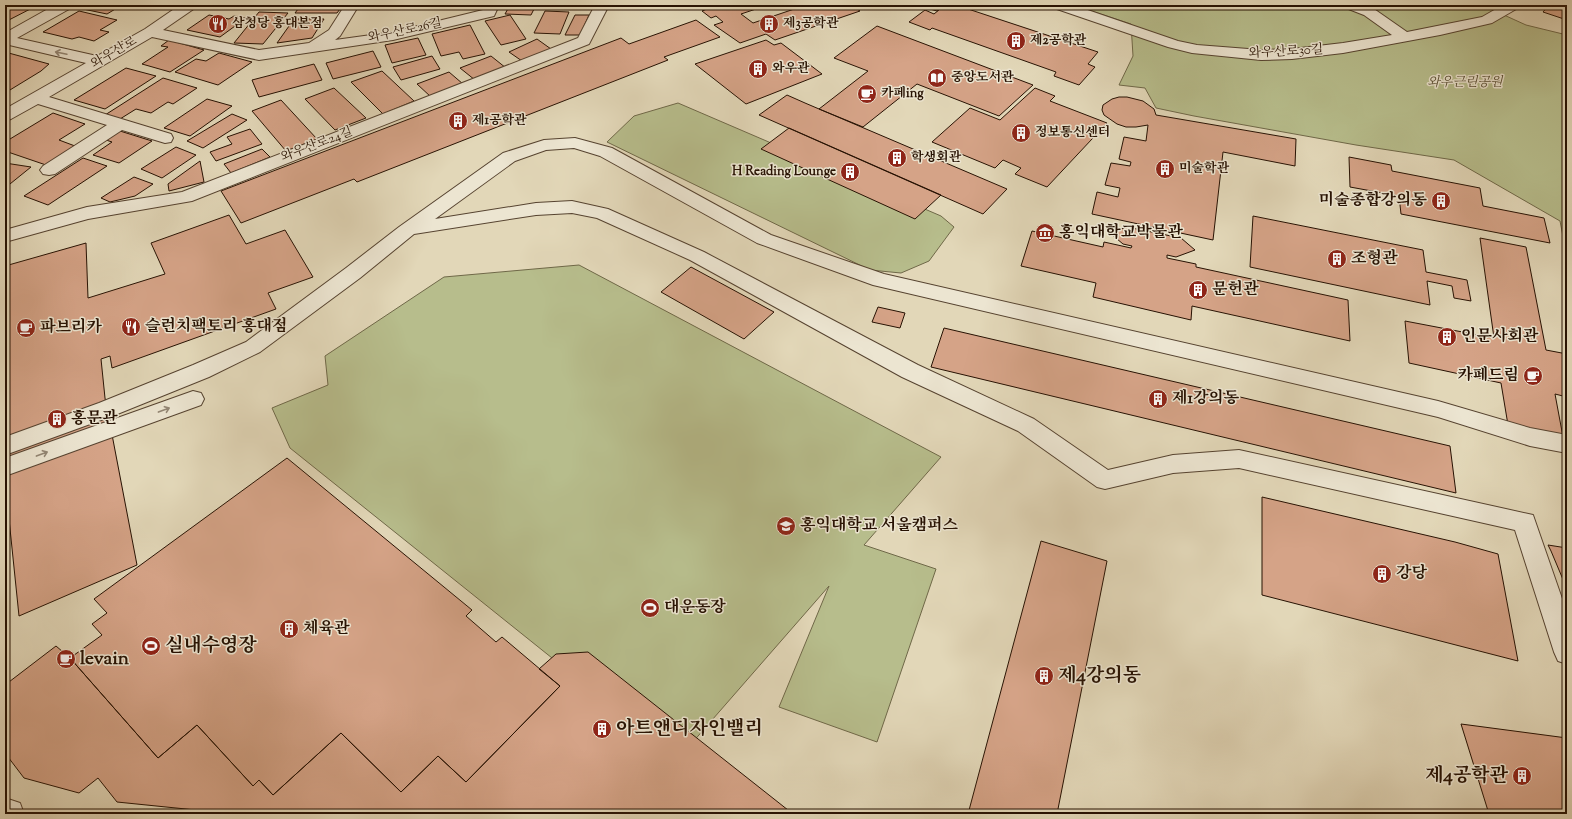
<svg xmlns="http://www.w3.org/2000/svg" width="1572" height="819" font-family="'Sorts Mill Goudy','Noto Serif KR',serif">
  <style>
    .green { fill: #b7bd8c; stroke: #6f6848 }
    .building { fill: #d5a387; stroke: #271203 }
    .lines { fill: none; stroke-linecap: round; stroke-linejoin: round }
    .minor-casing { stroke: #564330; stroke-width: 2 }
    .minor { fill: #ece5d1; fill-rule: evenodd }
    .oneway { stroke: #938674 }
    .labels { text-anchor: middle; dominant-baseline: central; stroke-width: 3; stroke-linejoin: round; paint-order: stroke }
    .far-poi-label { font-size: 13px; font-weight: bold; fill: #271203; stroke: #ece5d1; text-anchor: start }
    .far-street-label { font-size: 13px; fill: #271203; stroke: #ece5d1 }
    .far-park-label { font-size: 13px; font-style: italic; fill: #594e33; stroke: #ece5d1 }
    .poi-label { font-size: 16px; font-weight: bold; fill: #271203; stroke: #ece5d1; text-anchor: start }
    .near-poi-label { font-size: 19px; font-weight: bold; fill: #271203; stroke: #ece5d1; text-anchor: start }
  </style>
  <rect width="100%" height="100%" fill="#e2d7b8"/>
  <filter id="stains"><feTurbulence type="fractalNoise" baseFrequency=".005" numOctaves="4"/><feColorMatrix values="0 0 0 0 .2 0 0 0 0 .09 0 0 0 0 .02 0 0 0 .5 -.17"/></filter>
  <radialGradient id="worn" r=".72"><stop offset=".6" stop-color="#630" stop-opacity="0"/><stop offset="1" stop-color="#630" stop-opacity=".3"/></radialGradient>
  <path class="green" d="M1073 5H1482L1526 25 1567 35V257L1560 221 1454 160 1356 145 1194 116 1156 108 1145 88 1119 85 1133 56 1131 24Z
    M678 103 941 216 954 227 929 261 901 273 870 270 607 142 634 116Z
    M579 265 941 457 864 545 936 569 877 742 779 707 829 586 678 759 290 448 272 408 328 385 325 356 444 277Z"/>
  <path class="building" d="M5 5H38L5 22Z
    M83 5H122L107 14 78 8Z
    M301 5H343L337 13H295Z
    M369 5H425L424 7Z
    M510 5H536L531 15 505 14Z
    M558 5H591L590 7Z
    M717 5H768L741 14 753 23 806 5H851L860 11 775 40 766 34 740 43 714 25 723 22 716 16 711 18 702 11Z
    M916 5H930L941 8 937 11Z
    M945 5H956L1098 52 1088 64 1095 67 1079 85 1054 76 1056 72 932 28 930 30 909 22 925 10 934 14Z
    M1549 5H1567V20L1543 12Z
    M79 11 117 20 100 30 109 32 94 41 79 37 72 39 43 32Z
    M545 11 569 12 560 34 534 33Z
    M259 12 288 13 263 44 234 43Z
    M209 15 229 19 234 16 246 18 220 37 187 30Z
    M510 15 526 39 501 45 485 21Z
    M575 15H589L580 35H565Z
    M294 19H324L312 38 277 43Z
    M696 20 720 37 664 57 668 60 357 182 354 179 241 223 221 191 621 38 629 44Z
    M470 25 485 54 463 59 459 52 441 56 432 34Z
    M877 26 1033 85 999 116 917 84 863 127 819 109 868 71 834 58Z
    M418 38 426 55 392 63 385 45Z
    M537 39 551 49 522 61 509 52Z
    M169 40 204 50 170 72 142 64 168 47 161 46Z
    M766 40 774 45 781 43 822 74 746 104 695 64Z
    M373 51 381 67 333 79 326 63Z
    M5 52 49 64 41 71 5 93Z
    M219 53 252 62 218 85 175 72 196 59 206 61Z
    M432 56 440 69 401 80 393 67Z
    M491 56 506 68 475 80 460 68Z
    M314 64 322 80 259 97 252 80Z
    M126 68 156 76 105 109 74 100Z
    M382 71 414 101 383 114 351 82Z
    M449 72 463 84 431 97 417 84Z
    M163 78 197 88 173 104 168 102 151 113 136 109 120 119 105 115Z
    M334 88 366 118 335 130 305 99Z
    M1035 88 1055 96 1050 101 1107 123 1047 187 1015 174 1021 168 1003 160 995 168 932 142 970 108 1000 120Z
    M787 95 805 103 1007 189 983 214 759 115Z
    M1119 97H1127L1143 101 1154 109 1156 115 1296 139 1295 166 1223 152 1213 240 1092 214 1097 192 1118 197 1120 188 1105 185 1111 163 1130 166 1131 162 1119 159 1124 137 1146 141 1148 125 1136 127H1126L1117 124 1104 115 1102 110 1103 105 1112 99Z
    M207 99 232 106 190 136 164 128Z
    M281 100 317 139 286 151 252 111Z
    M53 113 85 124 59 140 75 146 46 165 5 151V142Z
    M232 114 247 120 203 148 187 141Z
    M789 128 941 195 915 219 761 149Z
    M250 129 262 144 216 161 210 152 232 144 227 137Z
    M120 131 152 141 119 163 93 155 112 142 106 140Z
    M176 147 196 155 162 178 141 169Z
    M262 149 270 157 231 173 224 164Z
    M1349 157 1391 165 1392 171 1480 188 1483 206 1544 218 1550 243 1401 214 1399 196 1350 187Z
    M83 158 107 166 48 205 24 196Z
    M200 161 204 182 169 191 168 184Z
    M5 163 31 167 5 188Z
    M134 177 153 184 135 196 110 202 101 198Z
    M229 215 246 244 285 230 313 277 268 293 276 309 112 368 110 356 101 359 105 398 137 565 19 616 5 480V464L11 444 5 441V266L86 243 88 298 165 274 151 243Z
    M1253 216 1423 250 1426 272 1467 280 1471 301 1454 298 1452 286 1427 281 1430 305 1250 267Z
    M1127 227 1181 238 1195 250 1176 257 1167 255V258L1196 264V267L1348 300 1350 341 1192 306 1191 320 1140 308 1093 297 1096 283 1021 266 1032 231 1103 247 1104 242 1131 248 1132 246 1123 244 1110 233Z
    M1480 238 1526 247 1546 350 1567 354V397L1555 394 1563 437 1508 425 1501 383 1409 363 1405 321 1494 338Z
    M691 267 774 312 744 339 661 292Z
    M878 307 905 313 900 328 872 322Z
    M944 328 1450 446 1456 493 931 367Z
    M287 458 472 610 466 616 496 642 502 637 560 686 466 782 438 756 401 792 341 733 273 795 259 780 253 786 197 725 158 758 70 658 102 635 92 624 107 613 94 599Z
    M1262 497 1455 542 1498 554 1518 661 1262 595Z
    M1041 541 1107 561 1057 814H968Z
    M1548 545 1567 548V589L1551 551Z
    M56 646 70 658 158 758 197 725 253 786 259 780 273 795 341 733 401 792 438 756 466 782 560 686 539 669 556 654 588 652 793 814H235L117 802 98 778 79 793 24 778 5 753V685Z
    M1461 724 1567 738V814H1489Z"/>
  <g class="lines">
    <g class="minor-casing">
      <path id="minor" d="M55 5H73L71 8 17 38 97 56 145 29 180 5H197L195 8 163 30 259 50 309 43 329 30 345 5H359L340 36 335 40 393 32 483 10 485 5H499L494 16 393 40 259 60 152 37 49 97 171 134 173 138 171 142 165 143 122 130 55 174 49 175 43 174 40 170 43 166 107 125 38 104 11 119 5 121V109L86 63 5 44V33Z
        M595 5H609L589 44 192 201 88 219 5 242V230L87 207 182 192 578 38Z
        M1052 5H1073L1178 41 1197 45 1261 50 1292 49 1343 43 1392 35 1364 15 1346 8 1344 5H1364L1374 9 1407 32 1482 17 1503 5H1520L1518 8 1492 23 1440 35 1343 53 1292 59 1261 60 1192 53 1168 47 1054 8Z
        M575 138 612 148 771 235 884 274 1438 401 1530 428 1567 435V453L1530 446 1438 417 873 285 757 243 600 156 574 148 546 150 515 161 435 219 536 203 572 201 608 209 704 252 918 365 1034 419 1108 470 1173 455 1239 450 1533 515 1567 613V664L1558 661 1554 652 1515 530 1239 468 1173 473 1105 489 1097 487 1018 431 902 377 690 260 597 218 572 213 536 215 414 234 360 278 260 352 209 377 115 415 5 455V437L99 403 193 365 246 342 346 268 399 227 503 153 544 140Z
        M193 391 201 393 204 399 201 405 5 476V458Z
        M5 798 20 803 24 814H5Z"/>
    </g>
    <use href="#minor" class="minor"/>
  </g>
  <defs><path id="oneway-shaft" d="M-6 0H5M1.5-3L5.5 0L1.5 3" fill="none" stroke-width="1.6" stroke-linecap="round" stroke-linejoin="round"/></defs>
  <g class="oneway">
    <use href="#oneway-shaft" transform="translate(61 53) rotate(-168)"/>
    <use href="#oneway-shaft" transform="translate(164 410) rotate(-20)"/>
    <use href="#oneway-shaft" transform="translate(42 454) rotate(-20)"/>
  </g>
  <defs>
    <g id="restaurant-disc" transform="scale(1)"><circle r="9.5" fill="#8f2418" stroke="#ece5d1"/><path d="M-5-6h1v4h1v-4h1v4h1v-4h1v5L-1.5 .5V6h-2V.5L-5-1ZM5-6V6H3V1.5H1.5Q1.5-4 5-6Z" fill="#fff"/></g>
    <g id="building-disc" transform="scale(1)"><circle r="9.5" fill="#8f2418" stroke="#ece5d1"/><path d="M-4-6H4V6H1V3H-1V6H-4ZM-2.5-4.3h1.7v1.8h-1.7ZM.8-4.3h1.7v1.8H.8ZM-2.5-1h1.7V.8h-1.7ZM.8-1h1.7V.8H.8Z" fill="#fff"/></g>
    <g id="library-disc" transform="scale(1)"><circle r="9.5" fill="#8f2418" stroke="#ece5d1"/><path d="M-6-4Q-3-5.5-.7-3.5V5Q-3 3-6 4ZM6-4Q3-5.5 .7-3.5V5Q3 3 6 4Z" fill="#fff"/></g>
    <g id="cafe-disc" transform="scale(1)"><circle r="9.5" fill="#8f2418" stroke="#ece5d1"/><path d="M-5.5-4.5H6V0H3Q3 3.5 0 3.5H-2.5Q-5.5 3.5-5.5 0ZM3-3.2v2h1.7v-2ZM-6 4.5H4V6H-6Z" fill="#fff"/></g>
    <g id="museum-disc" transform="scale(1)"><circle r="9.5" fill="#8f2418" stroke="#ece5d1"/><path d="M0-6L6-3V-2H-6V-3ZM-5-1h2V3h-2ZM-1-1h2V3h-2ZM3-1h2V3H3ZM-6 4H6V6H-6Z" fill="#fff"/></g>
    <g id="university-disc" transform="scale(1)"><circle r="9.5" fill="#8f2418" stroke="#ece5d1"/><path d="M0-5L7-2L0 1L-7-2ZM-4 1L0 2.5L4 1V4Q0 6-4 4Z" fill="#fff"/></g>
    <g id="stadium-disc" transform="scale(1)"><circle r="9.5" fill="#8f2418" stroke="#ece5d1"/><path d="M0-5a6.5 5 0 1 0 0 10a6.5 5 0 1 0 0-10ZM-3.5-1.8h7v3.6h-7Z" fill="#fff"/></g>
  </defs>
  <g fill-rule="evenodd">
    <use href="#restaurant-disc" x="218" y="24"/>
    <use href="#building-disc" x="769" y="24"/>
    <use href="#building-disc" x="1016" y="41"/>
    <use href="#building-disc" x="758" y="69"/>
    <use href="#library-disc" x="937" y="78"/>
    <use href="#cafe-disc" x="867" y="94"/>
    <use href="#building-disc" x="458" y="121"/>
    <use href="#building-disc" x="1021" y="133"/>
    <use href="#building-disc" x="897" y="158"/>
    <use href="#building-disc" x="1165" y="169"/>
    <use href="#building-disc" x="850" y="172"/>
    <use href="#building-disc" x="1441" y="201"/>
    <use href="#museum-disc" x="1045" y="233"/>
    <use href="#building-disc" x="1337" y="259"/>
    <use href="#building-disc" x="1198" y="290"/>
    <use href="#restaurant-disc" x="131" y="327"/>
    <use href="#cafe-disc" x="26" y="328"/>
    <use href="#building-disc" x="1447" y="337"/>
    <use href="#cafe-disc" x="1533" y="376"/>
    <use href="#building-disc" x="1158" y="399"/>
    <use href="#building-disc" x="57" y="419"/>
    <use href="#university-disc" x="786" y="526"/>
    <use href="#building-disc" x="1382" y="574"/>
    <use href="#stadium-disc" x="650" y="608"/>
    <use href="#building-disc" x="289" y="629"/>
    <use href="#stadium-disc" x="151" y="646"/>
    <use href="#cafe-disc" x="66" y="659"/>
    <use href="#building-disc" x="1044" y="676"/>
    <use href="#building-disc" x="602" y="729"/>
    <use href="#building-disc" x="1522" y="776"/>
  </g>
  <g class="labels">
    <g class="far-poi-label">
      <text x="232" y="24">삼청당 홍대본점</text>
      <text x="783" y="24">제3공학관</text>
      <text x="1030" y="41">제2공학관</text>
      <text x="772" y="69">와우관</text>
      <text x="951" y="78">중앙도서관</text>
      <text x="881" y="94">카페ing</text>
      <text x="472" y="121">제1공학관</text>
      <text x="1035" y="133">정보통신센터</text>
      <text x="911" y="158">학생회관</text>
      <text x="1179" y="169">미술학관</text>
      <text x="836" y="172" text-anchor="end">H Reading Lounge</text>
    </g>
    <g class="far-street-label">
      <text transform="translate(405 31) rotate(-12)">와우산로26길</text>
      <text transform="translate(1286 52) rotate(-3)">와우산로30길</text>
      <text transform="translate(114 53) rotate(-30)">와우산로</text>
      <text transform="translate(317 145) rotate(-21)">와우산로24길</text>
    </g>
    <g class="far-park-label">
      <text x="1465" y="83">와우근린공원</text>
    </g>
    <g class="poi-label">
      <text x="1427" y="201" text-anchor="end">미술종합강의동</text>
      <text x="1059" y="233">홍익대학교박물관</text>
      <text x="1351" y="259">조형관</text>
      <text x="1212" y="290">문헌관</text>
      <text x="145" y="327">슬런치팩토리 홍대점</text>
      <text x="40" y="328">파브리카</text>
      <text x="1461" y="337">인문사회관</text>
      <text x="1519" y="376" text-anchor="end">카페드림</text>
      <text x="1172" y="399">제1강의동</text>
      <text x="71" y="419">홍문관</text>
      <text x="800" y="526">홍익대학교 서울캠퍼스</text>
      <text x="1396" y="574">강당</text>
      <text x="664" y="608">대운동장</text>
      <text x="303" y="629">체육관</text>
    </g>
    <g class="near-poi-label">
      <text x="165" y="646">실내수영장</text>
      <text x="80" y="659">levain</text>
      <text x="1058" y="676">제4강의동</text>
      <text x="616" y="729">아트앤디자인밸리</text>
      <text x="1508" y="776" text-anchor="end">제4공학관</text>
    </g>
  </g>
  <rect width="1572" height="819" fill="none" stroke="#e2d7b8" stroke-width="20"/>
  <rect x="6" y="6" width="1560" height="807" fill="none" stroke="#271203" stroke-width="2"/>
  <rect x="10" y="10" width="1552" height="799" fill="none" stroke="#271203"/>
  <rect width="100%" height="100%" filter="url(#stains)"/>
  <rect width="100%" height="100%" fill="url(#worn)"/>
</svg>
